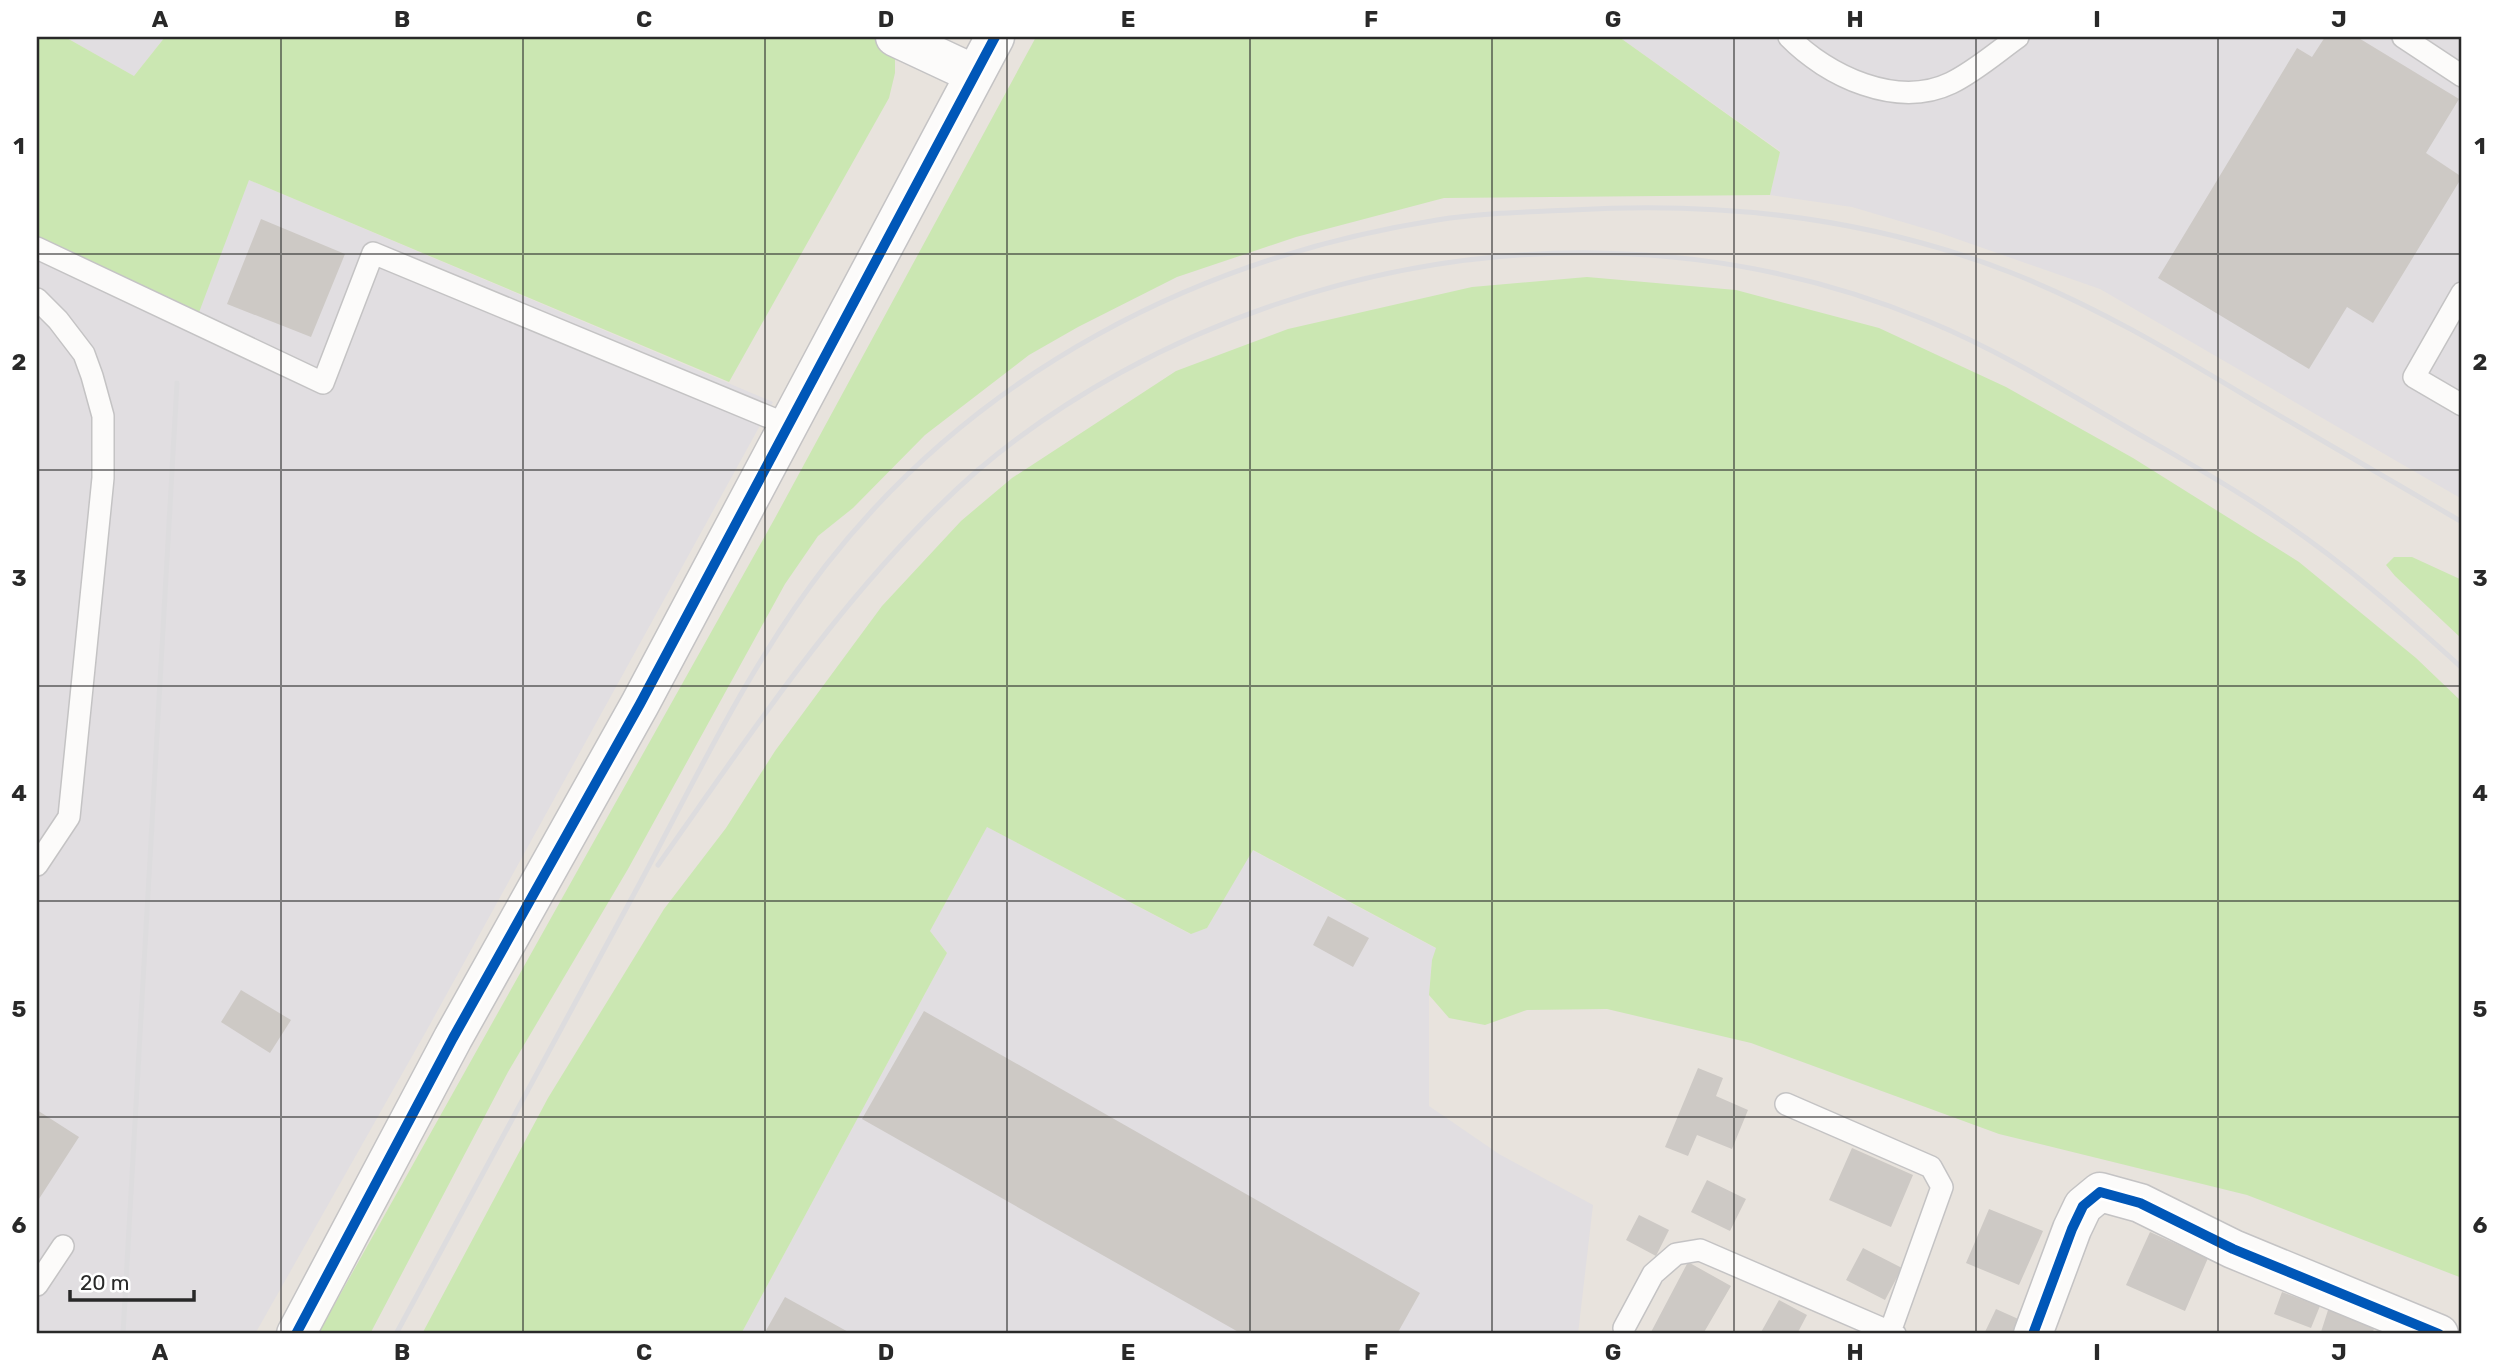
<svg xmlns="http://www.w3.org/2000/svg" width="2499" height="1371" font-family="Rubik,sans-serif">
  <style>
    .industrial { fill: #e1dee1 }
    .green { fill: #cbe7b2 }
    .building { fill: #cdc9c5 }
    .lines { fill: none; stroke-linecap: round; stroke-linejoin: round }
    .service-casing { stroke: #c4c3c4; stroke-width: 24 }
    .minor-casing { stroke: #c4c3c4; stroke-width: 41 }
    .service { stroke: #fcfbfa; stroke-width: 21 }
    .minor { stroke: #fcfbfa; stroke-width: 38 }
    .rail { stroke: #dddcde; stroke-width: 5 }
    .cycleway-casing { stroke: #fff; stroke-width: 15 }
    .cycleway { stroke: #0057b8; stroke-width: 10 }
    .grid { fill: none; stroke: #292929; stroke-width: 2; stroke-opacity: 0.55 }
    .neatline { fill: none; stroke: #292929; stroke-width: 2.5 }
    .grid-label { font-size: 23px; text-anchor: middle; font-weight: bold; fill: #292929 }
  </style>
  <rect width="100%" height="100%" fill="#e8e3dd"/>
  <path class="industrial" d="M65 37H165L134 76Z
    M1619 37H2462V499L2100 289 1940 233 1852 207 1770 195 1780 151Z
    M249 180 773 402 428 1028 255 1334H37V239Z
    M987 827 1190 934 1207 928 1252 850 1437 949 1432 960 1429 995V1106L1499 1154 1593 1205 1578 1334H741L947 953 930 931Z"/>
  <path class="green" d="M37 37H65L134 76 165 37H895V73L889 98 729 382 249 180 198 315 37 240Z
    M1036 37H1619L1780 152 1770 195 1444 198 1296 237 1177 277 1078 327 1029 355 925 435 853 508 818 536 785 584 628 869 508 1072 370 1334H318L775 518Z
    M1587 277 1736 290 1879 328 2006 387 2133 458 2299 562 2416 658 2462 702V1278L2247 1195 1999 1134 1751 1043 1607 1009 1527 1010 1485 1025 1449 1018 1429 995 1432 960 1436 948 1253 850 1207 928 1191 934 987 827 930 931 947 953 741 1334H422L548 1098 664 909 726 828 775 751 882 606 961 521 1012 478 1176 371 1288 329 1472 287Z
    M2394 557H2412L2462 580V639L2395 576 2386 565Z"/>
  <path class="building" d="M2325 37H2357L2459 99 2426 153 2462 177 2373 323 2347 307 2309 369 2158 278 2297 48 2312 57Z
    M261 219 345 254 311 337 227 304Z
    M1328 916 1369 938 1353 967 1313 945Z
    M241 990 291 1020 270 1053 221 1022Z
    M924 1011 1420 1293 1397 1334H1242L862 1119Z
    M1698 1068 1723 1078 1716 1096 1748 1110 1732 1149 1697 1135 1688 1156 1665 1147Z
    M37 1110 79 1137 37 1202Z
    M1852 1148 1913 1175 1891 1227 1829 1200Z
    M1707 1180 1746 1199 1730 1231 1691 1212Z
    M1989 1209 2043 1231 2019 1285 1966 1263Z
    M1639 1215 1669 1230 1656 1256 1626 1240Z
    M2150 1232 2208 1258 2185 1311 2126 1285Z
    M1863 1248 1902 1268 1885 1300 1846 1280Z
    M1688 1262 1731 1286 1703 1334H1650Z
    M2282 1292 2320 1306 2311 1328 2274 1314Z
    M785 1297 852 1334H764Z
    M1779 1300 1807 1315 1797 1334H1760Z
    M2329 1307 2376 1324 2372 1334 2321 1332Z
    M1996 1309 2025 1322 2020 1334H1984Z"/>
  <g class="lines">
    <g class="service-casing">
      <path id="service" d="M1789 37C1827 76 1897 109 1951 83 1974 72 1997 52 2018 37
        M2403 37 2462 76
        M37 248 323 383 373 253 788 425
        M2462 293 2414 377 2462 405
        M37 299 58 320 84 354 92 376 103 416V478L69 817 37 865
        M1786 1104 1931 1167 1942 1187 1890 1332 1895 1334
        M37 1285 63 1246
        M1624 1328 1653 1274 1676 1254 1700 1250 1890 1332"/>
    </g>
    <g class="minor-casing">
      <path id="minor" d="M895 37 974 74
        M296 1334 453 1038 640 704 995 37
        M2033 1334 2072 1229 2083 1206 2100 1192 2140 1203 2233 1249 2439 1334"/>
    </g>
    <use href="#service" class="service"/>
    <use href="#minor" class="minor"/>
    <path class="rail" d="M658 865C756 727 850 582 978 470 1065 396 1172 339 1280 303 1491 232 1721 235 1928 321 1998 350 2063 390 2128 428 2178 457 2229 485 2277 518 2343 562 2404 615 2462 668
      M123 1334 177 383
      M396 1334C478 1183 559 1032 641 881 698 774 751 662 826 565 977 372 1197 258 1437 220 1481 213 1527 212 1572 210 1721 201 1872 218 2012 273 2096 306 2174 353 2251 399 2321 440 2392 481 2462 522"/>
    <g class="cycleway-casing">
      <path id="cycleway" d="M296 1334 453 1038 640 704 995 37
        M2033 1334 2072 1229 2083 1206 2100 1192 2140 1203 2233 1249 2439 1334"/>
    </g>
    <use href="#cycleway" class="cycleway"/>
  </g>
  <path class="grid" d="M281 37V1334M523 37V1334M765 37V1334M1007 37V1334M1250 37V1334M1492 37V1334M1734 37V1334M1976 37V1334M2218 37V1334M37 254H2462M37 470H2462M37 686H2462M37 901H2462M37 1117H2462"/>
  <rect width="2499" height="1371" fill="none" stroke="#ffffff" stroke-width="77"/>
  <path d="M70 1290v10h124v-10" fill="none" stroke="#292929" stroke-width="3.5"/>
  <text x="80" y="1290" font-size="21" fill="#292929" stroke="#ffffff" stroke-width="5" paint-order="stroke">20 m</text>
  <rect x="38" y="38" width="2422" height="1294" class="neatline"/>
  <g class="grid-label">
    <text x="160" y="27">A</text>
    <text x="402" y="27">B</text>
    <text x="644" y="27">C</text>
    <text x="886" y="27">D</text>
    <text x="1128" y="27">E</text>
    <text x="1371" y="27">F</text>
    <text x="1613" y="27">G</text>
    <text x="1855" y="27">H</text>
    <text x="2097" y="27">I</text>
    <text x="2339" y="27">J</text>
    <text x="19" y="154">1</text>
    <text x="2480" y="154">1</text>
    <text x="19" y="370">2</text>
    <text x="2480" y="370">2</text>
    <text x="19" y="586">3</text>
    <text x="2480" y="586">3</text>
    <text x="19" y="801">4</text>
    <text x="2480" y="801">4</text>
    <text x="19" y="1017">5</text>
    <text x="2480" y="1017">5</text>
    <text x="19" y="1233">6</text>
    <text x="2480" y="1233">6</text>
    <text x="160" y="1360">A</text>
    <text x="402" y="1360">B</text>
    <text x="644" y="1360">C</text>
    <text x="886" y="1360">D</text>
    <text x="1128" y="1360">E</text>
    <text x="1371" y="1360">F</text>
    <text x="1613" y="1360">G</text>
    <text x="1855" y="1360">H</text>
    <text x="2097" y="1360">I</text>
    <text x="2339" y="1360">J</text>
  </g>
</svg>
